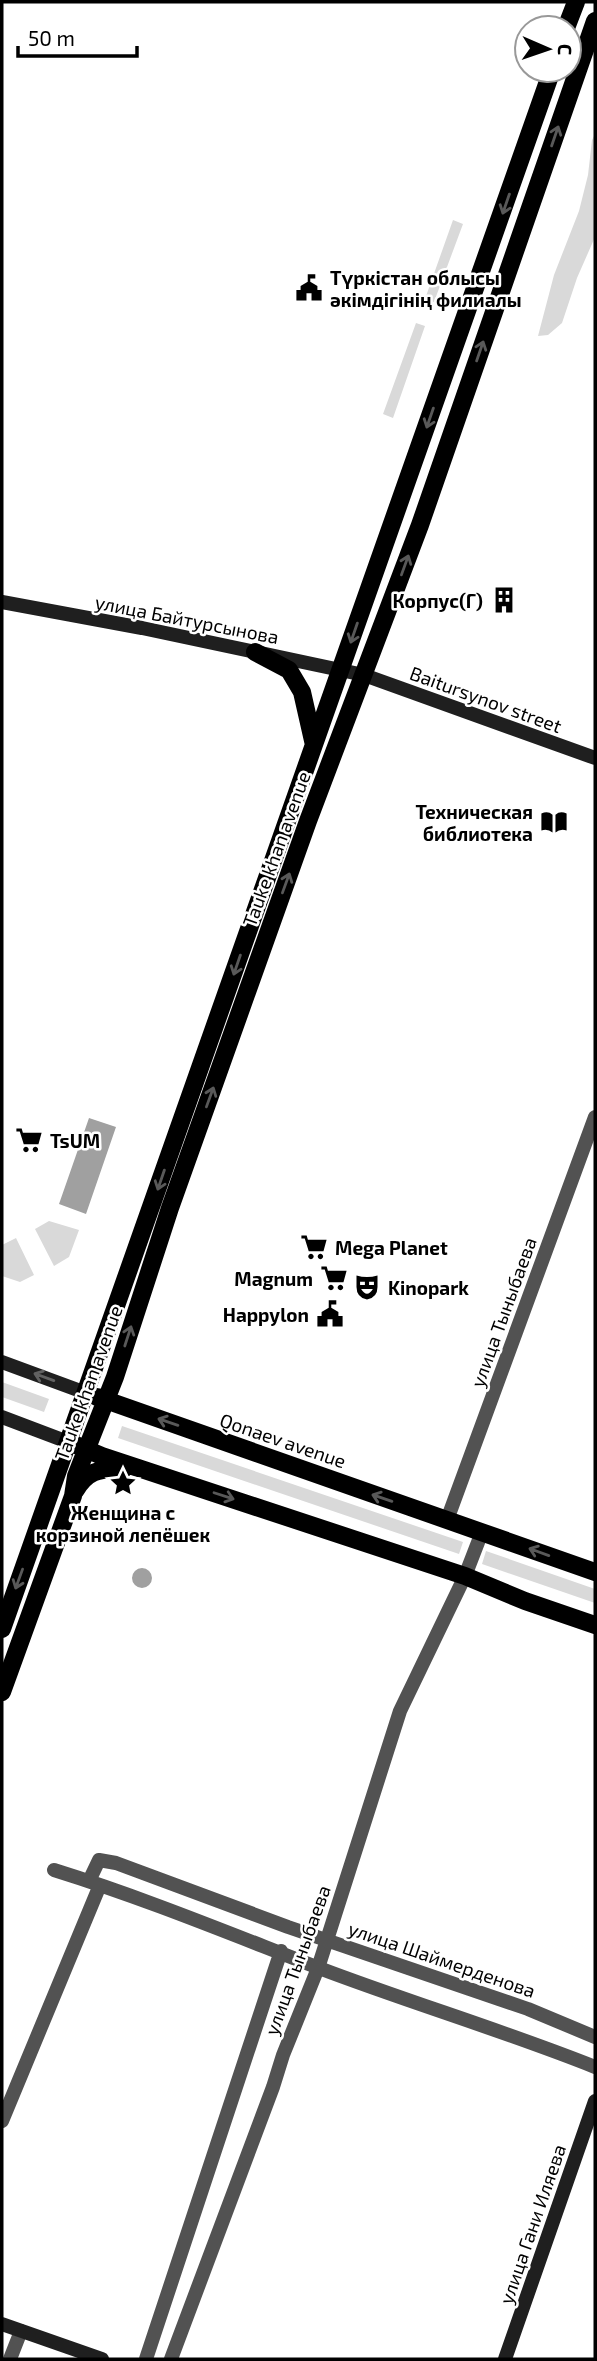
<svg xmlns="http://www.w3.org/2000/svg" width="597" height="2361" font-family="'Exo 2',sans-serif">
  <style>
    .green { fill: #d9d9d9 }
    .water { fill: #a0a0a0 }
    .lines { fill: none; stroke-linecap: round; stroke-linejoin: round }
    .street { stroke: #525252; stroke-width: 14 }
    .secondary { stroke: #1f1f1f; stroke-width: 14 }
    .primary { stroke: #000; stroke-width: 18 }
    .oneway { stroke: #595959 }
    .oneway2 { stroke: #626262 }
    .labels { text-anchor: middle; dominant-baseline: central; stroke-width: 5; stroke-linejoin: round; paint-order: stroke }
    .poi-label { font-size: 19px; font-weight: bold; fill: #000; stroke: #fff; text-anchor: start }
    .street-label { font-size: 19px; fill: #000; stroke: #fff }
  </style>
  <rect width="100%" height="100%" fill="#fff"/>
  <path class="green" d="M595 134V237L577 278 562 323 548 335 538 336 554 275 579 211 588 175 592 140Z
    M453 220 463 224 434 302 425 299Z
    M416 323 425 326 393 418 383 414Z
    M49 1221 79 1230 69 1257 54 1266 35 1229Z
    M16 1238 34 1275 20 1282 2 1276V1245Z
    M2 1382 49 1399 44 1412 2 1397Z
    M122 1426 463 1542 459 1554 118 1438Z
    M486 1551 595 1589V1603L482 1564Z"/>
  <path class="water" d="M89 1118 116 1127 86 1214 59 1204Z
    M132 1578a10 10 0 1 1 20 0a10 10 0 1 1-20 0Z"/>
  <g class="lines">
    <path class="street" d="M447 1520 595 1117
      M54 1870C144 1898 231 1934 319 1968 411 2003 505 2031 595 2067
      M89 1881 99 1860 116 1863 288 1927 528 2009 595 2037
      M2 2121 100 1885
      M10 2359 21 2331
      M146 2359 281 1951
      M171 2359 273 2087 283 2055 318 1968 400 1711 465 1576 482 1532"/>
    <path class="secondary" d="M2 602 142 628 364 675 595 758
      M2 1362 86 1393
      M2 1417 68 1442
      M2 2324 102 2359
      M505 2359 595 2101"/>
    <path class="primary" d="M566 28 576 2
      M255 652 289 670 302 692 314 745
      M97 1397 595 1572
      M76 1445 102 1456 465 1576 525 1601 595 1625
      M75 1491C89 1468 101 1470 125 1468
      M2 1629 552 70
      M2 1692 73 1496 76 1476 115 1377 170 1208 308 821 420 525 595 21"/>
  </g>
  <defs><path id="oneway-shaft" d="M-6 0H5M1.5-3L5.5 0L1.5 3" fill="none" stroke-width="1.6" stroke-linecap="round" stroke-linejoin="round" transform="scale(1.75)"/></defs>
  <g class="oneway">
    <use href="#oneway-shaft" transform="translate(555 136) rotate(-71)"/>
    <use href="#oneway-shaft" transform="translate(506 204) rotate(109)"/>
    <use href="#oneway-shaft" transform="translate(480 351) rotate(-71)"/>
    <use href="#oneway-shaft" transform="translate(430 418) rotate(109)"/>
    <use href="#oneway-shaft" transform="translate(405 565) rotate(-70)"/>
    <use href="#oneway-shaft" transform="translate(354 633) rotate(109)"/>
    <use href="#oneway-shaft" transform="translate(286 883) rotate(-70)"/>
    <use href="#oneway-shaft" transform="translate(237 965) rotate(109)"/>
    <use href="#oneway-shaft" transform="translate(210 1097) rotate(-70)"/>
    <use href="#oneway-shaft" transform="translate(161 1180) rotate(109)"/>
    <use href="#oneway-shaft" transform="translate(128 1336) rotate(-72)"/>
    <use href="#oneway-shaft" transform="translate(168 1422) rotate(-161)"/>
    <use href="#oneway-shaft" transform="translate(224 1496) rotate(18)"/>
    <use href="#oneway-shaft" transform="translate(382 1498) rotate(-161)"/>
    <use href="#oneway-shaft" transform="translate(539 1552) rotate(-160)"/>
    <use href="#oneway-shaft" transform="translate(19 1579) rotate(110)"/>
  </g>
  <use class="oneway2" href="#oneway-shaft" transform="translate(44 1377) rotate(-160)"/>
  <defs>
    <g id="civic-bare" transform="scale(2.1)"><path d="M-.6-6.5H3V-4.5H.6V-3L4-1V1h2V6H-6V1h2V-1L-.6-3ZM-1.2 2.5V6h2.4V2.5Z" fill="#000" stroke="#fff" stroke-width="2.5" paint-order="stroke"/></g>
    <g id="building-bare" transform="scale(2.1)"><path d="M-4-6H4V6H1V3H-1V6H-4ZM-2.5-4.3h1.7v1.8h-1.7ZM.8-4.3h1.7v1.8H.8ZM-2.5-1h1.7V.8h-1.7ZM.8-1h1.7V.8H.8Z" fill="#000" stroke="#fff" stroke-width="2.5" paint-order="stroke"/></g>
    <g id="library-bare" transform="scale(2.1)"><path d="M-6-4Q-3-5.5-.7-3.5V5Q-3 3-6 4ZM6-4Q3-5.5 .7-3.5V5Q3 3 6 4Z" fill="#000" stroke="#fff" stroke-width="2.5" paint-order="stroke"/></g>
    <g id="supermarket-bare" transform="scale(2.1)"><path d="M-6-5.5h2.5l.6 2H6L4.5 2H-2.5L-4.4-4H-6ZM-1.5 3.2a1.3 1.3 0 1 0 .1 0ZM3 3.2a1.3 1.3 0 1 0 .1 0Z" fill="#000" stroke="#fff" stroke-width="2.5" paint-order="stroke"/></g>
    <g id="theatre-bare" transform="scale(2.1)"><path d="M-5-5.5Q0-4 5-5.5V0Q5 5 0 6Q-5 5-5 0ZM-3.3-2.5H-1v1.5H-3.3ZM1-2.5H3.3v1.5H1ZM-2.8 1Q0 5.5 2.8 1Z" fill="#000" stroke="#fff" stroke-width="2.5" paint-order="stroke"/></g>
    <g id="sight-bare" transform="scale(2.1)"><path d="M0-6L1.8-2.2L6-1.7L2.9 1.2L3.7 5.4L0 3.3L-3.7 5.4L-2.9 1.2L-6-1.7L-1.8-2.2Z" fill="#000" stroke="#fff" stroke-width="2.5" paint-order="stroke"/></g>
  </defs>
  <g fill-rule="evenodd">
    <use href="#civic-bare" x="309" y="288"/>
    <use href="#building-bare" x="504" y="600"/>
    <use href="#library-bare" x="554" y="822"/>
    <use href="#supermarket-bare" x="29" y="1140"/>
    <use href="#supermarket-bare" x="314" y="1247"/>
    <use href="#supermarket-bare" x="334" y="1278"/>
    <use href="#theatre-bare" x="367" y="1287"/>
    <use href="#civic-bare" x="330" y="1314"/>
    <use href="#sight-bare" x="123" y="1483"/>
  </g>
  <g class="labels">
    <g class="poi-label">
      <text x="330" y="277">Түркістан облысы<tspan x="330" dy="22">әкімдігінің филиалы</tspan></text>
      <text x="483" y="600" text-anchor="end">Корпус(Г)</text>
      <text x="533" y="811" text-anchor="end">Техническая<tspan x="533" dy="22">библиотека</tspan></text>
      <text x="50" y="1140">TsUM</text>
      <text x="335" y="1247">Mega Planet</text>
      <text x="313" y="1278" text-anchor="end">Magnum</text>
      <text x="388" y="1287">Kinopark</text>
      <text x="309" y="1314" text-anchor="end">Happylon</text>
      <text x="123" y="1512" text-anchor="middle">Женщина с<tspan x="123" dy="22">корзиной лепёшек</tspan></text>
    </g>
    <g class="street-label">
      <text transform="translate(187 619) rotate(11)">улица Байтурсынова</text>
      <text transform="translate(486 699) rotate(20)">Baitursynov street</text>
      <text transform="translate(276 849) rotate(-70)">Tauke khan avenue</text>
      <text transform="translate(503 1312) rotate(-70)">улица Тыныбаева</text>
      <text transform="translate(88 1383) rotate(-70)">Tauke khan avenue</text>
      <text transform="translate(283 1440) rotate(19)">Qonaev avenue</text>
      <text transform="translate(442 1959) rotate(19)">улица Шаймерденова</text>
      <text transform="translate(297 1960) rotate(-70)">улица Тыныбаева</text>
      <text transform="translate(532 2224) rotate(-71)">улица Гани Иляева</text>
    </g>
  </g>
  <rect width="597" height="2361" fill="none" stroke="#000000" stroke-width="7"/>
  <g transform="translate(548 49) rotate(92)"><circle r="33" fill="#ffffff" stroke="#999999" stroke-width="2"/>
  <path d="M0-5L12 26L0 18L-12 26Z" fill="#000000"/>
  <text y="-10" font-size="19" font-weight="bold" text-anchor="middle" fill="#000000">С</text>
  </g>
  <path d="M18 46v10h119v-10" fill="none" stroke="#000000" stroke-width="3.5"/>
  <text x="28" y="46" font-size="21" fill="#000000" stroke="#ffffff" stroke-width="5" paint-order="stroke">50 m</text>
</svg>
